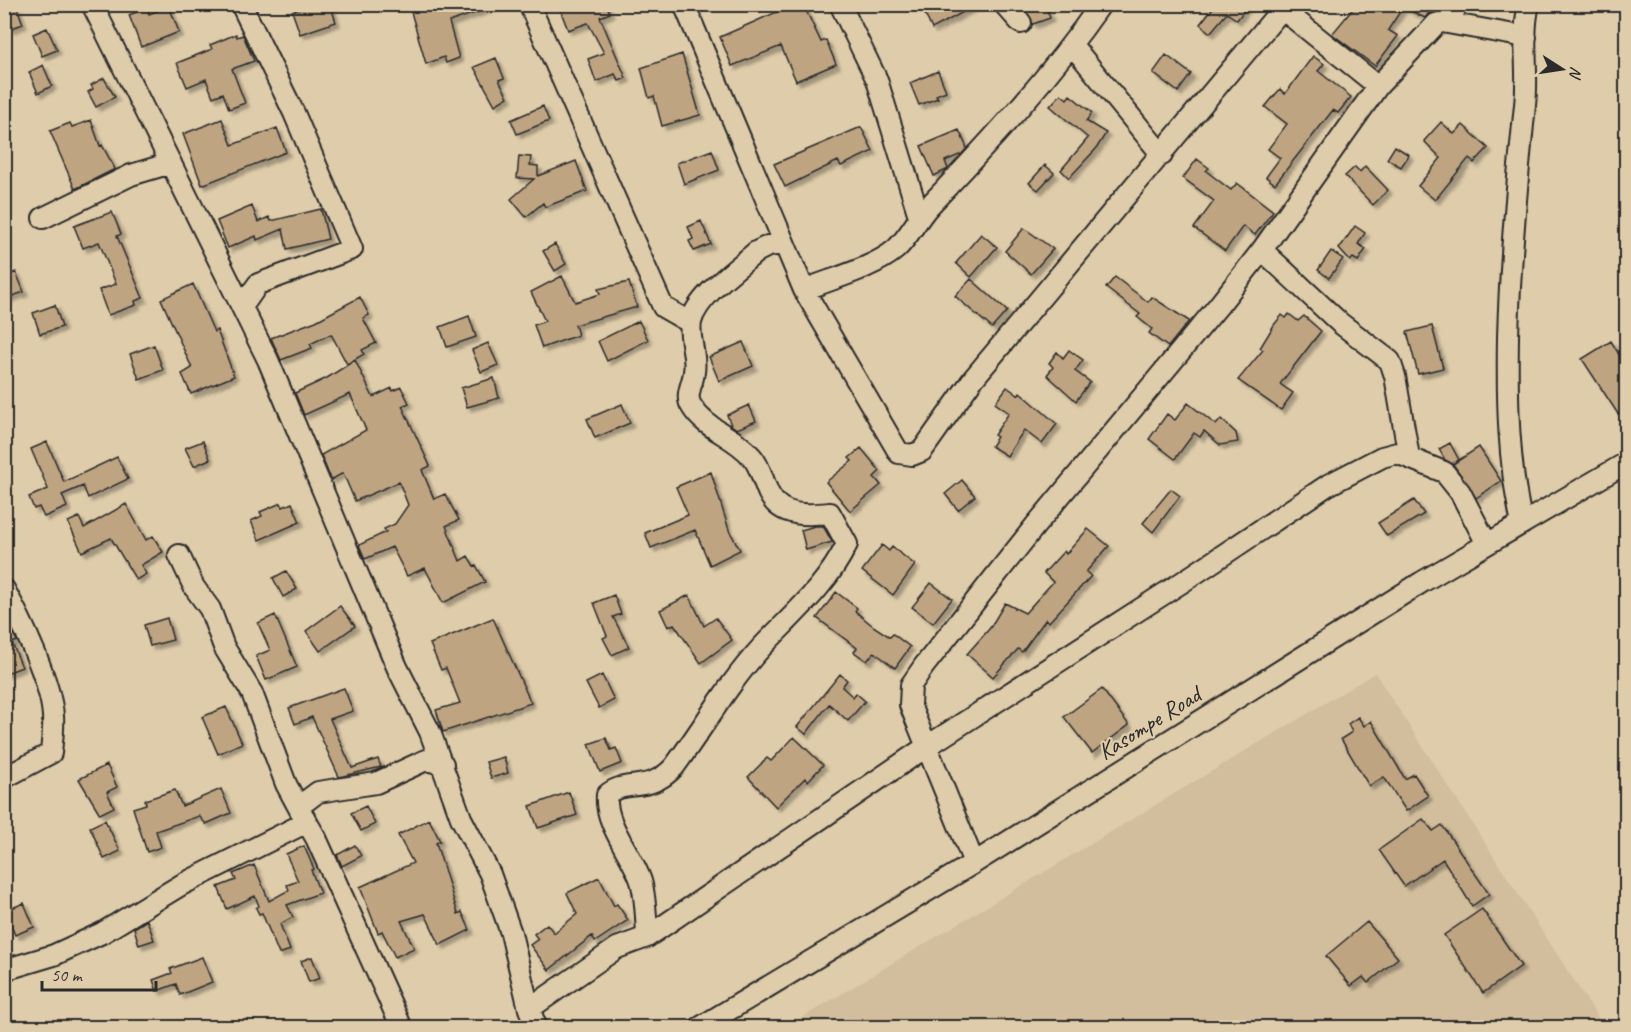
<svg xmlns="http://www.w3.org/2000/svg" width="1631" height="1032" font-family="Caveat,sans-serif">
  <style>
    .built { fill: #d2bd9c }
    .building { fill: #bfa482; stroke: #2b2b2b; stroke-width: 1.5; filter: url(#shadow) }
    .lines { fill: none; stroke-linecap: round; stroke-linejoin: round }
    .minor-casing { stroke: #2b2b2b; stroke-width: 24 }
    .minor { stroke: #dfccaa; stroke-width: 20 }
    .labels { text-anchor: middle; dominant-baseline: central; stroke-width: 4.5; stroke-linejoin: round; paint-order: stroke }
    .street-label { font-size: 24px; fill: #2b2b2b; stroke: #dfccaa }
  </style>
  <defs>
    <filter id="shadow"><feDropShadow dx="4" dy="4" stdDeviation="1.5" flood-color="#0004"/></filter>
  </defs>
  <rect width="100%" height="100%" fill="#dfccaa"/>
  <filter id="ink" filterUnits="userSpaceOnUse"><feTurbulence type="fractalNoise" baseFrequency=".0167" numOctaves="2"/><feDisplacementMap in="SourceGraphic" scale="12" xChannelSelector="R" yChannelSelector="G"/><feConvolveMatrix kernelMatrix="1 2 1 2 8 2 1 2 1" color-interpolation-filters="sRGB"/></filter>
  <g filter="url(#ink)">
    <path class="built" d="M1375 673 1604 1027 785 1028Z"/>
    <path class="building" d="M319 4H330L336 22 300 34 292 11Z
      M432 4H494L495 6 449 22 459 58 446 63 444 57 426 64 411 12Z
      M558 4H606L610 13 600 17 626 78 619 81 615 74 596 82 588 59 604 53 588 23 568 30Z
      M795 4H803L821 42 826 40 836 64 796 81 781 46 732 66 720 37Z
      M920 4H978L932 29Z
      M1033 4H1045L1050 18 1033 24 1024 8Z
      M1216 4H1249L1237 20 1227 13 1210 33 1200 24Z
      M1357 4H1436L1425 18 1403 7 1388 30 1398 36 1375 66 1332 34Z
      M169 6 179 32 141 47 129 15 147 8 149 14Z
      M17 7 23 24 9 29 4 12Z
      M47 28 57 50 42 56 33 34Z
      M236 34 237 37 243 35 254 61 232 69 245 103 229 109 223 93 213 97 206 79 187 87 177 63 212 49 210 45Z
      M682 54 700 115 662 126 654 96 649 98 641 68Z
      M1166 55 1191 74 1178 92 1153 73Z
      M1313 56 1324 64 1318 71 1351 97 1338 113 1333 110 1275 184 1266 177 1280 158 1268 149 1287 124 1265 107 1280 89 1285 94Z
      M496 58 504 78 499 80 508 97 495 105 474 67Z
      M43 65 52 86 38 93 29 72Z
      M938 71 946 91 936 95 938 98 919 105 910 83Z
      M104 78 115 97 96 107 88 92 93 89 91 85Z
      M1061 94 1067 99 1070 95 1092 113 1086 121 1106 133 1096 149 1069 178 1061 170 1088 138 1050 106Z
      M543 106 549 121 517 134 511 120Z
      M222 119 232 145 277 128 286 152 202 185 183 134Z
      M91 120 100 146 102 145 115 169 75 189 50 131 70 123 72 127Z
      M1441 122 1454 134 1463 125 1488 148 1474 163 1469 158 1435 200 1418 186 1441 158 1424 141Z
      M861 127 873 151 841 166 838 161 785 187 774 164Z
      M959 130 967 148 962 154 945 161 948 169 934 176 921 146Z
      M1395 146 1409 155 1401 167 1387 159Z
      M712 150 719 170 684 184 677 163Z
      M519 156 531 157 530 165 538 166V176L576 161 587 191 545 207 543 203 526 217 511 199 534 179 517 178Z
      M1197 159 1209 168 1206 171 1231 190 1237 183 1273 211 1255 235 1243 226 1225 251 1194 228 1214 201 1183 178Z
      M1045 165 1054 173 1038 190 1029 183Z
      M1365 166 1388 190 1373 205 1345 176 1355 167 1360 172Z
      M252 206 258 222 269 217 271 221 321 209 328 239 287 249 283 229 257 240 256 236 228 248 217 221Z
      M112 212 121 234 117 236 143 298 135 301 136 305 108 315 99 290 116 284 99 242 83 248 74 226Z
      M701 221 711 244 694 251 689 241 693 239 688 227Z
      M1355 226 1365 233 1358 244 1366 249 1358 261 1353 258 1350 261 1339 249Z
      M1024 228 1053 249 1031 274 1005 251Z
      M981 234 997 247 971 277 956 263Z
      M555 244 566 264 555 271 543 251Z
      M1331 251 1343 259 1329 278 1318 270Z
      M16 272 24 292 4 299V277Z
      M562 276 575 302 600 294 598 289 629 282 637 307 575 325 578 335 542 348 534 325 545 321 531 292Z
      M1115 277 1148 302 1152 297 1189 321 1168 347 1149 333 1152 329 1137 317 1140 314 1106 288Z
      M971 279 1007 311 992 328 955 296Z
      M193 284 214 332 217 330 234 376 191 394 182 374 192 368 161 299Z
      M360 297 369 315 363 318 376 343 362 350 364 354 347 364 331 334 310 344 312 348 281 360 271 338 316 321Z
      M55 305 62 327 40 334 33 313Z
      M1289 314 1298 321 1304 316 1321 331 1280 384 1293 393 1281 410 1238 380 1263 350 1260 348 1274 325 1282 315 1286 318Z
      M469 316 476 337 447 347 440 327Z
      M639 321 648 340 607 361 598 341Z
      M1432 326 1443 368 1418 374 1407 332Z
      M1611 341 1626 366V409L1618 414 1582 359Z
      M743 342 753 366 719 381 709 357Z
      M488 343 498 365 481 372 472 350Z
      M154 345 163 370 139 379 130 354Z
      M1069 350 1083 360 1075 371 1090 382 1076 401 1047 375 1053 367 1049 363 1057 352 1063 358Z
      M355 360 373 397 392 388 393 391 401 387 409 403 402 406 430 466 422 470 434 499 445 494 459 520 446 526 460 561 468 556 474 566 476 565 485 582 443 603 425 568 407 576 392 547 365 559 359 545 386 532 384 529 395 524 408 505 399 482 355 501 343 473 331 480 321 455 366 430 350 394 304 415 295 393 327 378Z
      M494 378 499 398 467 407 461 388Z
      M1007 387 1018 395 1020 392 1057 424 1042 444 1024 430 1007 456 991 446 997 437 994 435 1009 413 995 403Z
      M1188 403 1216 425 1221 419 1236 433 1238 442 1220 445 1204 431 1200 437 1194 433 1175 459 1149 439 1167 414 1175 420Z
      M622 404 630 423 595 438 587 419Z
      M749 405 756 421 737 429 731 425 727 415Z
      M203 441 210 459 194 466 185 448Z
      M47 442 64 482 117 457 128 479 88 498 83 486 62 495 67 507 44 517 39 507 34 509 29 497 48 489 31 449Z
      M1450 443 1459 460 1452 464 1445 460 1439 449Z
      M1479 447 1501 481 1476 498 1453 464Z
      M861 448 880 471 874 477 881 485 850 511 826 482 852 461 849 458Z
      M711 472 729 530 740 550 710 565 695 530 651 548 645 533 688 515 676 487Z
      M962 480 975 496 958 510 945 494Z
      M1171 489 1180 496 1153 532 1143 523Z
      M1414 500 1424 514 1387 536 1378 523Z
      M281 503 283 507 292 503 300 522 259 540 251 521 262 516 260 512Z
      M126 504 146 540 153 536 163 552 141 565 146 574 136 580 111 538 82 552 68 522 79 517 84 528Z
      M815 526H823L832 542 806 550 801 530Z
      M1088 529 1109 546 1086 572 1091 576 1049 622 1046 619 1022 652 1018 649 993 677 967 654 990 628 1005 603 1025 613 1053 582 1044 573 1064 551 1066 554Z
      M882 545 889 551 892 547 915 565 893 595 862 571Z
      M286 571 297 589 283 597 273 578Z
      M931 583 952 599 933 623 912 607Z
      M836 592 857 608 855 611 873 626 890 637 893 634 910 647 895 668 874 652 867 661 854 652 857 648 817 618Z
      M614 595 621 614 613 617 629 647 612 655 603 638 607 636 594 603Z
      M689 595 704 626 716 618 732 640 701 663 674 624 668 627 660 610Z
      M340 606 355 626 320 651 306 631Z
      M275 615 297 667 266 680 256 656 270 650 258 623Z
      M4 616 17 641 12 643 22 667 4 674Z
      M167 618 173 640 150 646 144 625Z
      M493 618 531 703 443 732 436 710 460 703 446 668 441 670 430 644Z
      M840 674 847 680 842 687 853 697 856 693 865 701 848 721 829 704 806 734 797 727Z
      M602 675 614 700 599 708 586 683Z
      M344 688 353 711 330 719 346 755 352 768 378 759 381 767 339 777 312 717 295 724 289 708Z
      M1102 689 1129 725 1092 753 1064 717Z
      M226 707 242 743 218 754 202 717Z
      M1358 717 1364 726 1371 721 1405 779 1414 774 1428 796 1406 811 1384 777 1369 786 1341 739 1352 732 1348 724Z
      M794 737 823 765 808 781 805 778 776 807 748 777 767 758 771 761Z
      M606 738 611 750 616 748 622 763 600 772 589 744Z
      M504 757 508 773 491 778 486 762Z
      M107 765 117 787 107 792 114 807 100 814 79 779Z
      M221 789 231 813 206 824 199 816 156 831 161 847 147 852 133 808 146 804 145 800 175 790 182 806Z
      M569 792 577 815 538 828 530 806Z
      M366 806 375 824 361 831 351 813Z
      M429 819 440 841 436 843 458 914 462 912 470 930 440 945 425 914 401 921 414 948 395 957 382 931 378 933 360 887 413 863 398 835Z
      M1423 819 1433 831 1442 825 1489 894 1472 906 1443 859 1404 886 1379 850Z
      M105 820 120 851 104 859 90 827Z
      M355 845 361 856 342 866 337 855Z
      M304 846 314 869 311 870 320 893 287 905 293 917 280 924 290 950 279 954 262 913 259 914 256 908 259 906 255 896 227 909 218 887 236 880 233 874 254 865 269 901 289 890 287 885 298 881 286 854Z
      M599 877 614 906 617 904 628 920 595 942 592 936 549 970 530 945 538 939 534 934 547 924 554 933 577 914 567 893Z
      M24 903 34 927 15 935 5 911Z
      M1482 909 1521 966 1483 993 1444 935Z
      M147 920 154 940 139 945 134 928Z
      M1367 922 1398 958 1368 983 1363 977 1351 986 1326 956Z
      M202 957 212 982 180 995 176 984 157 991 153 980 172 973 170 969Z
      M312 957 320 978 309 982 301 961Z"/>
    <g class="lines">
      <g class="minor-casing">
        <path id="minor" d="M92 4 268 360 397 667 430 732 461 818 490 874 511 933 529 1009 537 1028
          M241 4 294 113 352 249 258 284 242 307
          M529 4 663 307 691 323
          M684 4 804 290 899 453 912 455 922 451 973 379 1286 4
          M840 4 877 80 919 216
          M1004 4 1021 23
          M1448 23 1458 4
          M1072 45 1162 155
          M1378 86 1436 24 1442 22 1526 37
          M43 218 131 175 171 163
          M1262 250 1340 323 1390 361 1395 376 1409 457
          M804 290C831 279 874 268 896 249 909 237 917 219 929 206 990 142 1050 77 1101 4
          M1522 524C1508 462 1507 401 1508 337 1510 259 1517 182 1525 105 1529 71 1521 37 1529 4
          M179 555 194 587 210 609 224 647 252 693 286 784 301 812
          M4 589C21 619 51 682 53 716 54 728 52 741 51 753L4 778
          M974 863 910 705 911 685 924 666 1035 526 1219 305 1262 250 1378 86 1282 9
          M647 937C646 918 646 899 641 881 632 854 604 824 607 795 625 778 648 795 674 767 703 728 728 684 760 649 792 615 827 586 847 544L830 513C809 515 781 518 769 494 763 482 761 467 752 457 735 436 706 430 692 407 684 396 693 384 694 372 697 356 688 337 691 322 697 296 737 269 756 252L768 246 783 244
          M4 970 54 955 102 933 181 885 307 822
          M529 1009 617 948 647 937 926 747 1184 581 1328 485 1382 457 1397 453 1444 472 1460 492 1487 544
          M402 1028 316 838 301 812 302 804 318 792 376 783 426 760 443 764
          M699 1028 974 863 1422 582 1626 463"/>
      </g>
      <use href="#minor" class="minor"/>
    </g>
  </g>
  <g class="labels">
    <g class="street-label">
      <text transform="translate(1149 723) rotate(-32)">Kasompe Road</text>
    </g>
  </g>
  <rect width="1631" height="1032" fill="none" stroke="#dfccaa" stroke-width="24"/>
  <rect x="12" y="12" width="1607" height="1008" fill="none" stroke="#2b2b2b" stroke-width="2" filter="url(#ink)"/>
  <g transform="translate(1562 69) rotate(102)" stroke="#dfccaa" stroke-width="4.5" paint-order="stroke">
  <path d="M0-4.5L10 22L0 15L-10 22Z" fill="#2b2b2b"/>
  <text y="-9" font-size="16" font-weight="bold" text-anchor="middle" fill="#2b2b2b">N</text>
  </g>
  <path d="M42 981v9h114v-9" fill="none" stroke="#2b2b2b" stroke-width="3"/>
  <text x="51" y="981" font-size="18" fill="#2b2b2b" stroke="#dfccaa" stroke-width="4.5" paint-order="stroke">50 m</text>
</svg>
